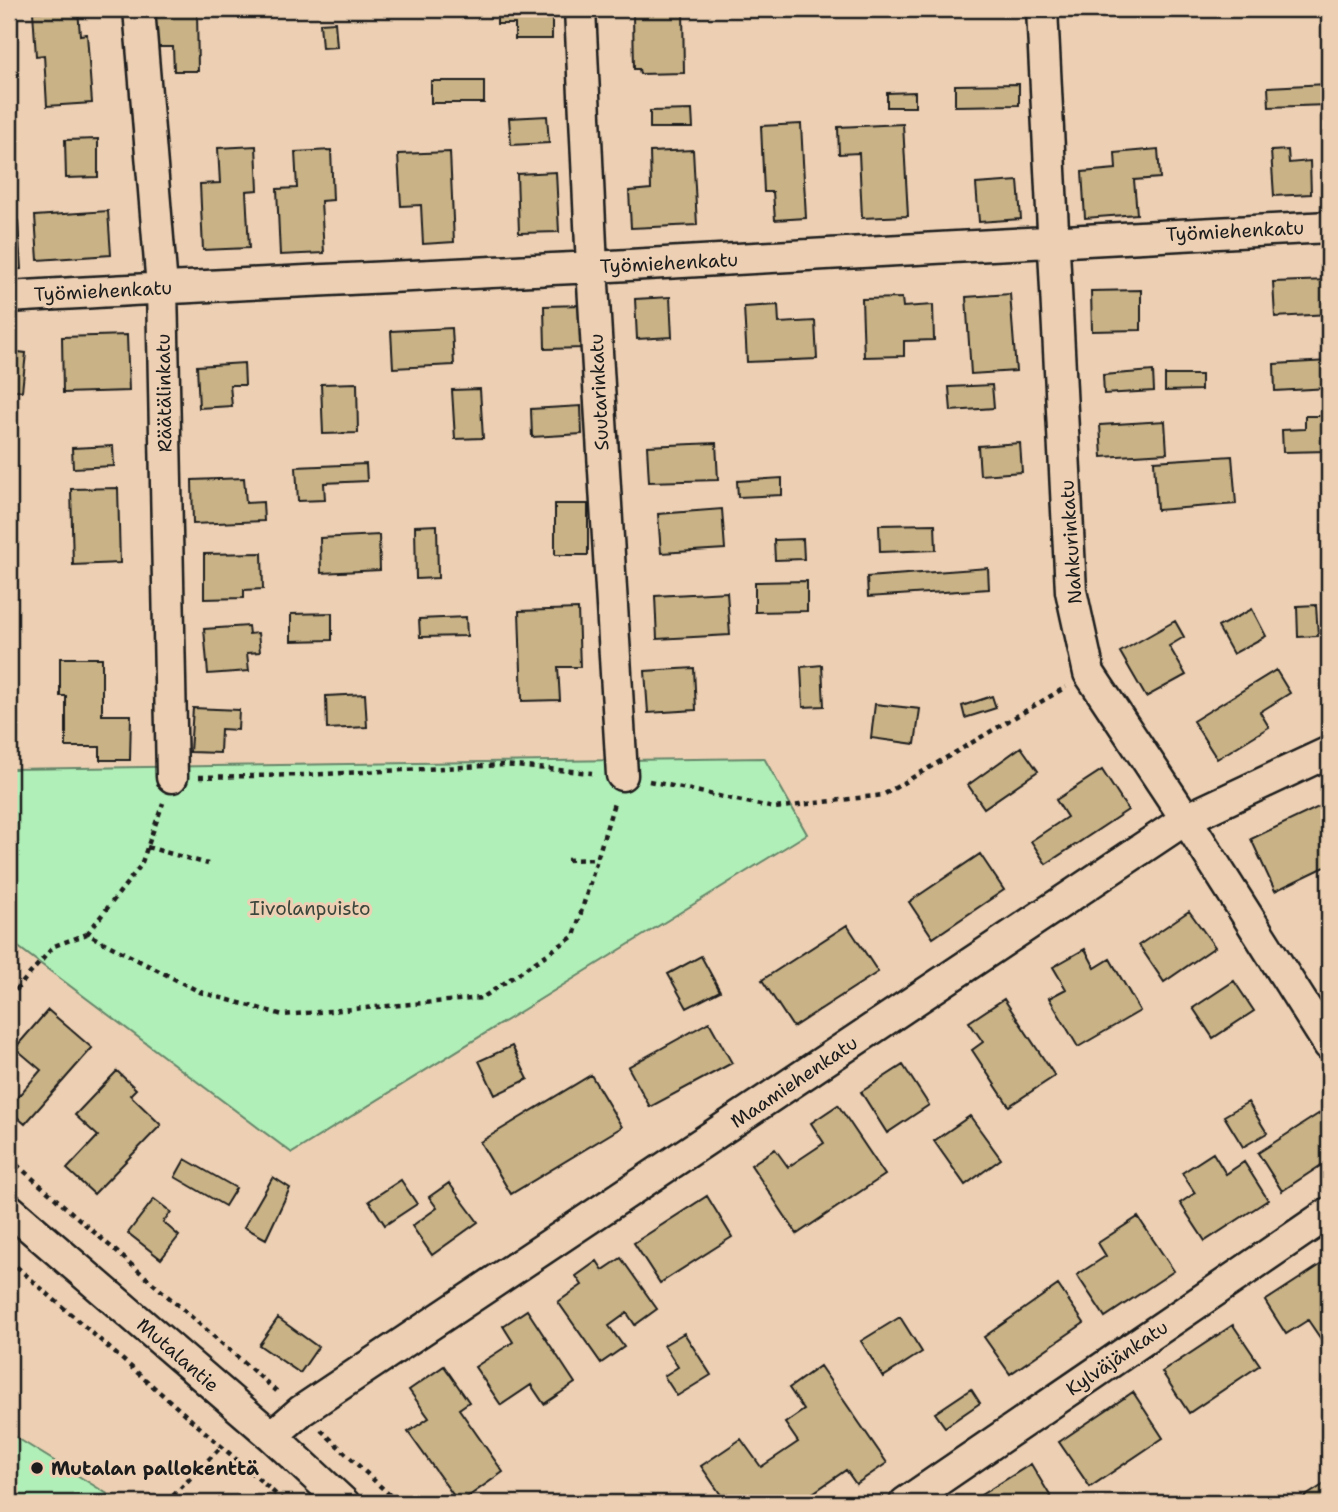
<svg xmlns="http://www.w3.org/2000/svg" width="1338" height="1512" font-family="'Shantell Sans',sans-serif">
  <style>
    .green { fill: #b0efb7; stroke: #66866a; stroke-width: 2 }
    .building { fill: #c8b286; stroke: #1c1c1c; stroke-width: 2 }
    .lines { fill: none; stroke-linecap: round; stroke-linejoin: round }
    .minor-casing { stroke: #1c1c1c; stroke-width: 35 }
    .path { stroke: #1c1c1c; stroke-width: 4.5; stroke-dasharray: 5 5; stroke-linecap: butt }
    .minor { stroke: #edd0b3; stroke-width: 30 }
    .poi-dot { fill: #1c1c1c; stroke: #edd0b3; stroke-width: 2.5 }
    .labels { text-anchor: middle; dominant-baseline: central; stroke-width: 6; stroke-linejoin: round; paint-order: stroke }
    .street-label { font-size: 19px; fill: #1c1c1c; stroke: #edd0b3 }
    .park-label { font-size: 19px; fill: #3a463b; stroke: #edd0b3 }
    .poi-label { font-size: 19px; font-weight: bold; fill: #1c1c1c; stroke: #edd0b3; text-anchor: start }
  </style>
  <rect width="100%" height="100%" fill="#edd0b3"/>
  <filter id="ink" filterUnits="userSpaceOnUse"><feTurbulence type="fractalNoise" baseFrequency=".0143" numOctaves="2"/><feDisplacementMap in="SourceGraphic" scale="14" xChannelSelector="R" yChannelSelector="G"/><feConvolveMatrix kernelMatrix="1 2 1 2 8 2 1 2 1" color-interpolation-filters="sRGB"/></filter>
  <g filter="url(#ink)">
    <path class="green" d="M764 758 807 834 292 1153 9 940V771L10 769Z
      M9 1433 122 1503H9Z"/>
    <path class="building" d="M78 9 80 35 87 34 92 103 47 106 44 55 36 56 33 12Z
      M155 9H197L198 71H174L173 47H156Z
      M497 9H552V39H515V24H497Z
      M640 9H683L684 73 640 74 639 69H634L633 14H640Z
      M1289 9H1322V16L1290 17Z
      M335 22 337 47 322 48 320 23Z
      M431 81H484V103H431Z
      M1019 84V105L955 106V85Z
      M1327 84V105L1269 107 1268 87Z
      M915 92V107H887V93Z
      M692 110 693 128H650V111Z
      M547 116 549 143 511 145 509 118Z
      M801 124 806 218 775 220 773 192H764L761 126Z
      M903 124 908 216 862 218 859 153 839 154 838 127Z
      M98 139V177L66 178 65 140Z
      M256 146 258 190 246 191 249 248 203 250 200 184 220 183 218 148Z
      M1158 149 1160 178 1134 180 1137 214 1085 218 1082 172 1116 169 1115 153Z
      M331 150 333 200 321 201 324 253 280 255 277 189 297 188 295 152Z
      M693 150 697 225 631 228 629 191 651 189 650 152Z
      M1288 150 1289 163 1310 161 1311 194 1274 196 1271 151Z
      M450 152 454 242 423 244 421 205 401 206 398 154Z
      M556 172 559 232 519 233 517 174Z
      M1018 181 1021 219 979 222 976 184Z
      M108 211 111 255 38 260 35 216Z
      M18 221 21 269 9 270V222Z
      M1329 280V314L1275 317 1273 282Z
      M1141 290V330L1092 331 1091 291Z
      M1010 294 1016 371 971 374 966 297Z
      M670 297 672 337 637 339 635 299Z
      M902 298 903 307 933 305 934 340 904 341V356L864 357 862 299Z
      M583 305 584 348 545 349 544 306Z
      M778 305 779 323 815 321 817 359 747 362 744 307Z
      M452 328 454 365 393 368 391 331Z
      M127 335 129 391 63 393 62 337Z
      M9 351 26 353 22 391 9 389Z
      M1329 361V388L1275 391 1274 364Z
      M244 363 245 385H230L232 406 199 408 197 366Z
      M1153 371 1154 391 1104 394 1103 375Z
      M1165 375H1201V390L1165 391Z
      M357 383 358 433 323 434 321 384Z
      M992 385 994 408 951 411 949 387Z
      M480 389 483 438 455 439 452 390Z
      M581 406 582 434 532 437 531 409Z
      M1305 416H1329V451L1283 452 1282 430 1305 429Z
      M1165 421 1167 453 1102 457 1100 425Z
      M716 443 718 480 649 482 647 446Z
      M1020 443 1022 472 980 475 978 446Z
      M113 446 114 466 73 468 72 448Z
      M9 454H12L11 469H9Z
      M1232 456 1236 504 1157 510 1154 461Z
      M366 464 367 481 324 483 325 500 298 501 296 467Z
      M244 478 246 503 263 502 264 521 193 524 192 480Z
      M782 478V495L738 497 737 481Z
      M118 488 120 563 73 565 71 489Z
      M555 504H588V555H555Z
      M722 509 725 549 661 553 658 514Z
      M935 524 936 550 880 552 879 525Z
      M437 525 438 578 416 579 415 526Z
      M379 535 380 570 321 573 320 538Z
      M803 539 804 559 775 560 774 540Z
      M262 553 263 589 244 590V598L204 599V554Z
      M988 568 989 589 868 597 867 577Z
      M807 581V611L755 612V582Z
      M727 592 730 635 657 639 655 596Z
      M1316 605 1318 636 1298 637 1297 606Z
      M578 609 580 667H558L560 700 522 701 519 611Z
      M1252 609 1266 636 1233 654 1218 627Z
      M332 613V640L291 641V614Z
      M466 617 467 636 420 637 419 619Z
      M1175 621 1184 637 1169 646 1186 675 1146 697 1120 652Z
      M248 626 249 634 258 633 260 652 247 653 249 671 208 674 204 629Z
      M60 658H102V715H131L130 760H100V747H66V696H60Z
      M822 665 824 706 803 707 801 667Z
      M694 668 696 710 648 713 645 671Z
      M1276 670 1290 693 1260 712 1269 727 1217 759 1193 721Z
      M365 694 367 727 327 729 326 696Z
      M992 696 996 708 965 718 962 706Z
      M875 704 920 709 915 744 871 738Z
      M193 708 239 710 238 730 221 729 220 753 190 752Z
      M1021 747 1038 771 984 808 968 785Z
      M1102 770 1128 810 1046 864 1031 841 1067 817 1056 800Z
      M1329 802V865L1275 891 1251 839Z
      M980 854 1004 890 933 938 909 902Z
      M1189 911 1215 947 1164 982 1139 945Z
      M847 925 878 972 793 1027 762 980Z
      M1085 949 1095 968 1110 959 1140 1011 1078 1047 1049 998 1066 989 1053 967Z
      M701 956 720 991 687 1008 668 974Z
      M1234 981 1254 1011 1213 1038 1193 1008Z
      M1004 999 1055 1076 1009 1106 972 1050 983 1042 969 1022Z
      M48 1010 92 1048 25 1124 9 1110V1107L41 1070 15 1048Z
      M709 1022 732 1063 650 1107 628 1067Z
      M512 1046 528 1079 495 1095 479 1061Z
      M903 1065 929 1105 887 1133 861 1092Z
      M117 1071 136 1089 130 1095 161 1125 94 1194 67 1169 98 1136 75 1115Z
      M591 1075 622 1127 511 1194 480 1142Z
      M1248 1102 1267 1133 1243 1147 1224 1116Z
      M838 1105 885 1175 797 1234 751 1165 775 1149 788 1167 824 1143 811 1123Z
      M1329 1107V1160L1282 1191 1258 1153Z
      M970 1116 1001 1159 965 1185 934 1141Z
      M1213 1153 1226 1174 1244 1162 1268 1200 1205 1241 1180 1203 1195 1193 1182 1173Z
      M185 1159 236 1188 225 1206 175 1177Z
      M273 1177 290 1188 266 1239 244 1227Z
      M401 1180 417 1204 385 1225 369 1201Z
      M449 1183 478 1222 432 1255 412 1226 437 1208 429 1197Z
      M707 1196 732 1237 660 1283 634 1243Z
      M154 1199 171 1212 163 1222 179 1236 161 1259 128 1233Z
      M1138 1217 1174 1271 1105 1317 1077 1275 1106 1256 1098 1243Z
      M621 1258 657 1309 635 1325 627 1313 609 1326 624 1347 601 1363 558 1302 582 1285 576 1276 597 1261 603 1270Z
      M1328 1260 1329 1262V1338L1323 1342 1308 1320 1286 1334 1265 1301Z
      M1058 1285 1084 1323 1010 1374 984 1337Z
      M527 1310 575 1383 544 1404 531 1385 501 1405 475 1367 513 1342 503 1326Z
      M900 1317 922 1352 883 1377 861 1341Z
      M278 1318 318 1347 300 1373 259 1345Z
      M1233 1325 1260 1365 1189 1413 1162 1372Z
      M684 1333 711 1375 677 1396 664 1376 678 1367 664 1345Z
      M444 1366 469 1402 459 1409 503 1472 459 1503 408 1432 429 1418 409 1390Z
      M820 1366 887 1463 856 1484 846 1470 803 1500 806 1503H710L721 1495 701 1466 741 1439 761 1467 798 1442 785 1423 804 1410 789 1388Z
      M971 1389 980 1403 945 1427 935 1413Z
      M1133 1392 1163 1438 1090 1487 1059 1442Z
      M1031 1464 1054 1502 1052 1503H968Z
      M1329 1481V1503H1295Z"/>
    <g class="lines">
      <g class="minor-casing">
        <path id="minor" d="M139 9 162 287 172 777
          M580 9 592 267 622 775
          M1042 9 1071 591 1089 673 1186 819 1329 1045
          M9 297C203 285 398 277 593 267 838 254 1084 239 1329 227
          M9 1209 272 1436 344 1503
          M272 1436 301 1411 1186 819 1329 752
          M905 1503 1329 1213"/>
      </g>
      <path class="path" d="M199 777 302 775 504 765 592 773
        M649 781 774 808 883 795 1066 687
        M147 847 208 864
        M567 860 597 859
        M87 934 141 865 163 803
        M9 998 54 946 87 934 200 992 283 1015 482 998 574 936 614 803
        M9 1158 280 1394
        M9 1260 286 1503
        M321 1430 398 1503
        M166 1503 222 1446"/>
      <use href="#minor" class="minor"/>
    </g>
  </g>
  <circle class="poi-dot" cx="37" cy="1468" r="7"/>
  <g class="labels">
    <g class="street-label">
      <text transform="translate(1235 231) rotate(-3)">Työmiehenkatu</text>
      <text transform="translate(669 263) rotate(-3)">Työmiehenkatu</text>
      <text transform="translate(103 291) rotate(-3)">Työmiehenkatu</text>
      <text transform="translate(599 392) rotate(-93)">Suutarinkatu</text>
      <text transform="translate(164 393) rotate(-91)">Räätälinkatu</text>
      <text transform="translate(1071 542) rotate(-94)">Nahkurinkatu</text>
      <text transform="translate(794 1082) rotate(-34)">Maamiehenkatu</text>
      <text transform="translate(178 1355) rotate(41)">Mutalantie</text>
      <text transform="translate(1117 1358) rotate(-34)">Kylväjänkatu</text>
    </g>
    <g class="park-label">
      <text x="310" y="908">Iivolanpuisto</text>
    </g>
    <g class="poi-label">
      <text x="51" y="1468">Mutalan pallokenttä</text>
    </g>
  </g>
  <rect width="1338" height="1512" fill="none" stroke="#edd0b3" stroke-width="35"/>
  <rect x="18" y="18" width="1303" height="1477" fill="none" stroke="#1c1c1c" stroke-width="2.5" filter="url(#ink)"/>
</svg>
